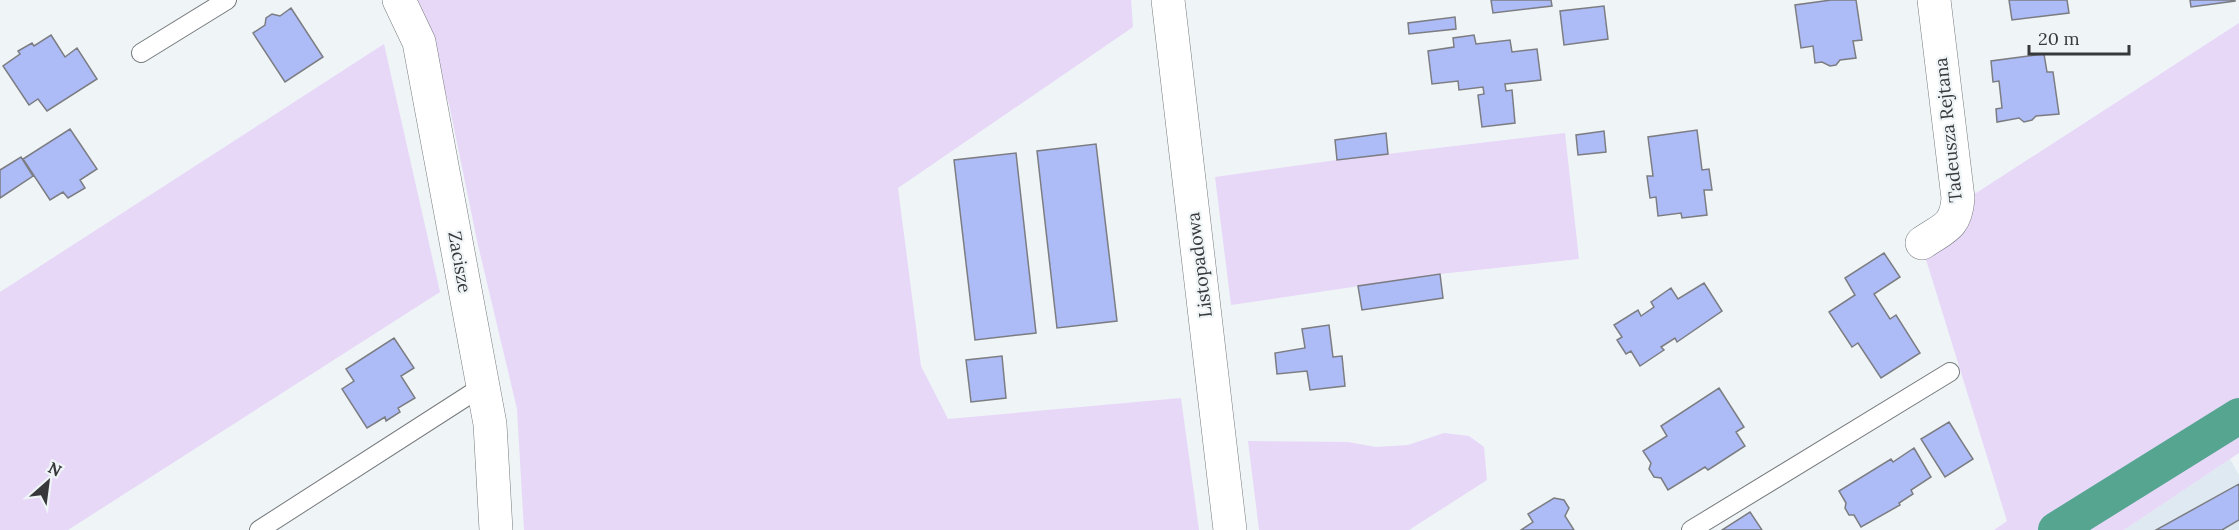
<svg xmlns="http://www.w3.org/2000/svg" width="2239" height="530" font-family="Lora,serif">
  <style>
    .built { fill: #dee9f2 }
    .green { fill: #e7d8f8 }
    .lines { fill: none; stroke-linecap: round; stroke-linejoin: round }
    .canal { stroke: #55a591; stroke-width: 36 }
    .building { fill: #adbbf6; stroke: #7c7d82; stroke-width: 1.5 }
    .service-casing { stroke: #767a7d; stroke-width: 20 }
    .minor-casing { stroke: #767a7d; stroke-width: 34 }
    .service { stroke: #fff; stroke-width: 18 }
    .minor { stroke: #fff; stroke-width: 33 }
    .labels { text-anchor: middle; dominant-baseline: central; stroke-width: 4.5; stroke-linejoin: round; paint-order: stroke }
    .street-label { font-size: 18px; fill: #37383a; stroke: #eff4f7 }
  </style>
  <rect width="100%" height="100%" fill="#eff4f7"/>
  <path class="built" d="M2230 459 2239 475V530H2124Z"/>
  <path class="green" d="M416 0H1131L1133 27 898 188 921 366 948 419 1181 398 1199 530H524L517 409 478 245 449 104Z
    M2239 23V453L2124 530H1994L2007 521 1924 253 1970 197Z
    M384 44 440 292 68 530H0V292Z
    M1565 133 1579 259 1440 274 1231 305 1215 177 1337 160Z
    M1444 433 1469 436 1484 447 1487 480 1409 530H1259L1248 441 1348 442 1376 447 1408 445Z"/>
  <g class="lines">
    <path class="canal" d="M2056 530 2239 416"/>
  </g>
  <path class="building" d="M1491 0H1551L1552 6 1493 13Z
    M1831 0H1856L1862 40 1853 41 1856 58 1840 60 1836 65 1830 66 1822 62 1815 63 1813 46 1801 48 1795 5Z
    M2009 0H2067L2069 13 2012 20Z
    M2190 0H2235V1L2191 7Z
    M1604 6 1608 39 1564 45 1560 11Z
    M291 8 323 57 285 82 253 33 265 25 266 18 272 14 280 16Z
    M1455 17 1456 29 1409 34 1408 23Z
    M51 35 65 57 77 48 97 79 47 111 38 99 29 105 3 66 20 54 18 51 32 43 34 46Z
    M1474 35 1476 44 1510 40 1512 52 1537 49 1541 80 1505 84 1506 91 1512 90 1515 123 1482 127 1478 95 1484 94 1483 87 1459 90 1458 81 1432 84 1428 51 1454 47 1453 38Z
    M2044 54 2047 72H2053L2059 114 2036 116 2032 120 2024 122 2019 118 1997 122 1996 109 2002 108 1999 81 1993 82 1991 61Z
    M70 129 97 169 80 180 85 188 68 198 63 192 50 200 23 159Z
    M1697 130 1702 170 1709 169 1712 190H1704L1707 215 1682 218 1681 213 1658 216 1656 197 1650 198 1647 176H1653L1648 137Z
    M1604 131 1606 152 1578 155 1576 135Z
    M1386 133 1388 154 1337 160 1335 140Z
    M1096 144 1117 321 1057 328 1037 151Z
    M1016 153 1036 333 975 340 954 160Z
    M21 157 33 176 0 198V170Z
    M1884 253 1900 277 1874 294 1890 319 1896 315 1920 353 1881 378 1858 343 1852 347 1829 312 1855 295 1845 278Z
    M1440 274 1443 298 1362 310 1358 286Z
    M1704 283 1722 311 1677 342 1675 338 1661 347 1664 350 1640 366 1631 351 1626 354 1617 340 1622 337 1614 325 1638 310 1641 316 1654 307 1651 302 1671 288 1678 299Z
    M1329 325 1333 357 1342 356 1345 386 1310 390 1307 371 1277 374 1275 353 1305 348 1302 329Z
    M394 338 414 368 401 376 415 398 398 408 400 412 386 421 385 417 367 428 342 389 354 381 346 369Z
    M1002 356 1006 398 971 402 966 360Z
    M1719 388 1744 427 1736 432 1745 446 1708 470 1705 467 1668 490 1661 478 1654 477 1649 469 1651 463 1643 451 1667 436 1661 426Z
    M1949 422 1973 459 1945 477 1921 439Z
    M1914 448 1931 477 1911 490 1913 494 1899 503 1900 505 1861 527 1854 515H1849L1845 508 1846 503 1839 491 1891 459 1893 462Z
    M2239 484V520L2222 530H2156Z
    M1554 498 1564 500 1569 508 1565 516 1574 530H1521L1533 522 1528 514Z
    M1750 512 1762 530H1722Z"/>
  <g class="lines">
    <g class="service-casing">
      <path id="service" d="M141 53 227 0
        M259 530 483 386
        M1691 530 1950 372"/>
    </g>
    <g class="minor-casing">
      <path id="minor" d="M399 0 419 42 490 424 496 530
        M1168 0 1230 530
        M1922 243C1944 228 1956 227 1958 198L1934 0"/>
    </g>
    <use href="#service" class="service"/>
    <use href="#minor" class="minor"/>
  </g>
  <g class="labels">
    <g class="street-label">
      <text transform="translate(1948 130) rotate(-96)">Tadeusza Rejtana</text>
      <text transform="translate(460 262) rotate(80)">Zacisze</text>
      <text transform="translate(1199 265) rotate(-97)">Listopadowa</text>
    </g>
  </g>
  <g transform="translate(48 482) rotate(28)" stroke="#eff4f7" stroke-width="4.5" paint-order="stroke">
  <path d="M0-4.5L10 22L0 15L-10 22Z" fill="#37383a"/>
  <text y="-9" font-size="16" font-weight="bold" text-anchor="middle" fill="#37383a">N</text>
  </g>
  <path d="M2029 45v9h100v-9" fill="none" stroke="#37383a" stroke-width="3"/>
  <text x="2038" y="45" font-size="18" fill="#37383a" stroke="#eff4f7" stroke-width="4.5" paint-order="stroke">20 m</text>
</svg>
